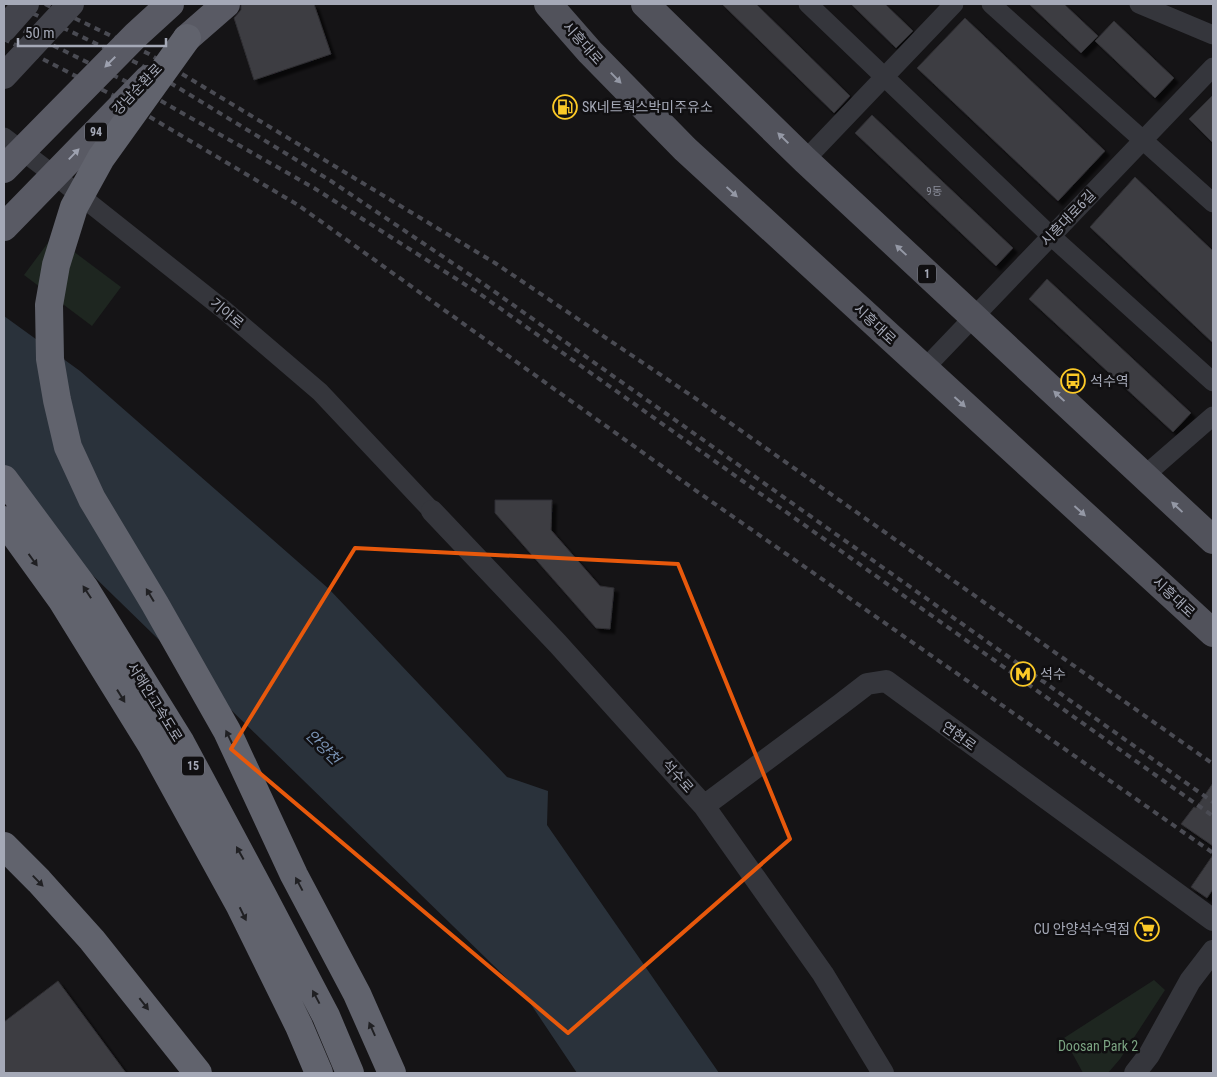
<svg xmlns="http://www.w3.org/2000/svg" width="1217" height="1077" font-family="'Roboto Condensed','Noto Sans KR',sans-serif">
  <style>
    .green { fill: #1e2620 }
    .water { fill: #2a323b }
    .building { fill: #3e3e43; stroke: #2f2e32; filter: url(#shadow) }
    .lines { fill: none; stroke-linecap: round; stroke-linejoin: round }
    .minor { stroke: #35363c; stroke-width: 19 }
    .tertiary { stroke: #35363c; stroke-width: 22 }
    .primary { stroke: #51525b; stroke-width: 28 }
    .trunk { stroke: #595a64; stroke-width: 28 }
    .motorway { stroke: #61636d; stroke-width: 28 }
    .rail { stroke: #4a4b53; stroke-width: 4; stroke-dasharray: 6 5; stroke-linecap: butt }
    .secondary-bridge { stroke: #43444c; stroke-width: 26 }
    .trunk-bridge { stroke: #595a64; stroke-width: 28 }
    .motorway-bridge { stroke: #61636d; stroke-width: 28 }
    .oneway { fill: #9da1af }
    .oneway2 { fill: #9498a5 }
    .oneway3 { fill: #202023 }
    .marked { fill: none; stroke: #e8590c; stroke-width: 4; stroke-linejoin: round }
    .labels { text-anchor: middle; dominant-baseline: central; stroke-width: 5; stroke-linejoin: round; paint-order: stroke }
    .number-label { font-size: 11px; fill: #8b8e9a }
    .shield { fill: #100f11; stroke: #787b85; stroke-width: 1 }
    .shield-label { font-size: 12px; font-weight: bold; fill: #a5a9b7 }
    .street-label { font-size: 14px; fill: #a5a9b7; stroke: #100f11 }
    .poi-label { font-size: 14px; fill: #a5a9b7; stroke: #100f11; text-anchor: start }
    .park-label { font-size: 14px; fill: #7ba382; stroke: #100f11 }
    .water-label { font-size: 15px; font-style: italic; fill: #7a93b4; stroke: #100f11 }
  </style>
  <defs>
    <filter id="shadow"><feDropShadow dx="4.5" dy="4.5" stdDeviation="1" flood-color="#0009"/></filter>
  </defs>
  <rect width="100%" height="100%" fill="#151416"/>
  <path class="green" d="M53 236 121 287 92 326 24 275Z
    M1154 980 1165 990 1120 1059 1108 1073H1083L1064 1038Z"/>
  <path class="water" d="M4 316 80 371 329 589 507 777 548 791 547 825 719 1073H577L526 997 42 526 4 503Z"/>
  <path class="building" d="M241 4H314L331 54 254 80 234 18 241 10Z
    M722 4H756L850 96 834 113Z
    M851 4H885L913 31 896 48Z
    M1029 4H1064L1098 36 1081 53Z
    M965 18 1105 151 1058 201 917 68Z
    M1114 21 1174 78 1155 98 1095 41Z
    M1213 95V143L1189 119Z
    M872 115 1013 248 996 266 855 133Z
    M1135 177 1213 251V343L1090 227Z
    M1047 279 1191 413 1173 432 1029 299Z
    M495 500H552L551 530 600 586 614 588 610 629 596 628 495 513Z
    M1213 783V846L1181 824 1194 807 1196 808Z
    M1213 855V889L1207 898 1191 887Z
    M58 981 126 1073H4V1022Z"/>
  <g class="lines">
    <path class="minor" d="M808 4 1051 236 1213 382
      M991 4 1213 203
      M1139 4 1213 35
      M4 137 63 182 223 309 320 392 432 511
      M805 160 954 4
      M924 369 1213 67
      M1144 476 1213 416"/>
    <path class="tertiary" d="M432 511 558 644 704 806 823 974 883 1073
      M704 806 841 704 867 684 886 681 1213 920
      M1135 1073 1149 1055 1190 981 1213 951"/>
    <path class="primary" d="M548 4 590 52 685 149 1213 633
      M645 4 805 160 1213 540"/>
    <path class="trunk" d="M187 38 226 4"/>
    <path class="motorway" d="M4 479 84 587 181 743 262 894 326 1016 350 1073
      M4 520 61 599 152 746 240 906 299 1026 319 1073
      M4 846 39 881 92 940 198 1073"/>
    <path class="rail" d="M13 4 141 65 331 181 485 285 1213 802
      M45 4 149 54 495 263 692 396 1213 764
      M4 21 133 85 314 188 480 294 1213 816
      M4 39 118 98 298 205 695 490 1213 853"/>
    <path class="secondary-bridge" d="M4 29 26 4
      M4 76 71 4"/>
    <path class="trunk-bridge" d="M4 169 136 35 170 4
      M4 227 148 79"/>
    <path class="motorway-bridge" d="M187 38 101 158 74 207 56 265 49 305 50 359 57 400 68 447 92 499 155 604 227 731 294 875 357 994 392 1073"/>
  </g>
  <defs><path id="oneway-solid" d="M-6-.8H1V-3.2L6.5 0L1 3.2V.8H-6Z" transform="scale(1.25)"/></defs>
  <g class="oneway">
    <use href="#oneway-solid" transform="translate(110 62) rotate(135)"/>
    <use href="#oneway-solid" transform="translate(74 154) rotate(-46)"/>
  </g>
  <g class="oneway2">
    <use href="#oneway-solid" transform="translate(616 78) rotate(46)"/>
    <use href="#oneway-solid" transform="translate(783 138) rotate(-136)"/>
    <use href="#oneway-solid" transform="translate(732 192) rotate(43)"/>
    <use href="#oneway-solid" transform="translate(901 250) rotate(-137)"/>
    <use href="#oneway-solid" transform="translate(1059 396) rotate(-137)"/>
    <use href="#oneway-solid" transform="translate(960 402) rotate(42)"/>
    <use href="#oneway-solid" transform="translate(1177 507) rotate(-137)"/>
    <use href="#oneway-solid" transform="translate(1080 511) rotate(42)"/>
  </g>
  <g class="oneway3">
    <use href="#oneway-solid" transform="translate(33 560) rotate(54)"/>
    <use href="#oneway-solid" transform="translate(87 592) rotate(-123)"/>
    <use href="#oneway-solid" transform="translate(150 595) rotate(-121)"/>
    <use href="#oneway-solid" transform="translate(121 696) rotate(58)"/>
    <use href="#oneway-solid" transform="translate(229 737) rotate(-116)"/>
    <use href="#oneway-solid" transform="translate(240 853) rotate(-119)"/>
    <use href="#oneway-solid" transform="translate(38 881) rotate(46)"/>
    <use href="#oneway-solid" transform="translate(299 884) rotate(-118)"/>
    <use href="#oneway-solid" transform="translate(243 914) rotate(64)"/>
    <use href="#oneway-solid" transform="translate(316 997) rotate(-118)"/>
    <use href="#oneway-solid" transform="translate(144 1004) rotate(52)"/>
    <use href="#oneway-solid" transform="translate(372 1029) rotate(-114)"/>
  </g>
  <path class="marked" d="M355 548 678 564 790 839 568 1033 231 749Z"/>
  <defs>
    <g id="fuel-ring" transform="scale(1.25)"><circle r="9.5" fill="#100f11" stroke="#fbc927" stroke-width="1.5"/><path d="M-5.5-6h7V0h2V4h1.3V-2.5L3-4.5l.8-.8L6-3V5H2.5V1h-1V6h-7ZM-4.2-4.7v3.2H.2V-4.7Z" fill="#fbc927"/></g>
    <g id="bus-ring" transform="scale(1.25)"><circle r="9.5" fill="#100f11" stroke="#fbc927" stroke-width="1.5"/><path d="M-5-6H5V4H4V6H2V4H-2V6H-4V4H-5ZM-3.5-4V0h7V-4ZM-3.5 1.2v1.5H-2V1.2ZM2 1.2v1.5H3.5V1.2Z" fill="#fbc927"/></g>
    <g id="metro-ring" transform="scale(1.25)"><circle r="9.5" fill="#100f11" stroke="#fbc927" stroke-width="1.5"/><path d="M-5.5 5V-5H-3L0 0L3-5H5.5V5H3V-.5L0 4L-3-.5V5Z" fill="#fbc927"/></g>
    <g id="supermarket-ring" transform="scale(1.25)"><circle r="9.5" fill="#100f11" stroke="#fbc927" stroke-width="1.5"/><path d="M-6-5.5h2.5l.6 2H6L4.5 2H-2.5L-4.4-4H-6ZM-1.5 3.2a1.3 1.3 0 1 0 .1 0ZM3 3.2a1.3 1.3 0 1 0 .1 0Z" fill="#fbc927"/></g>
  </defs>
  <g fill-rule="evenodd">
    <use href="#fuel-ring" x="565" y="107"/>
    <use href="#bus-ring" x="1073" y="381"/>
    <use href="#metro-ring" x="1023" y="674"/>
    <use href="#supermarket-ring" x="1147" y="929"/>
  </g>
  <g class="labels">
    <g class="number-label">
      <text x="934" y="191">9동</text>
    </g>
    <g class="shield">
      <rect x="85" y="122.5" width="22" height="19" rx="4"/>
      <rect x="918" y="264.5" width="18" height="19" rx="4"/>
      <rect x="182" y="756.5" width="22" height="19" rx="4"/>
    </g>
    <g class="shield-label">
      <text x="96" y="132">94</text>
      <text x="927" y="274">1</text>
      <text x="193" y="766">15</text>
    </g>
    <g class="street-label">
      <text transform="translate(583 43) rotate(48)">시흥대로</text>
      <text transform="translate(137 89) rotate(-46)">강남순환로</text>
      <text transform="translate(1068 218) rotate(-46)">시흥대로6길</text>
      <text transform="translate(227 313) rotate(40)">기아로</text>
      <text transform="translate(875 324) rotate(43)">시흥대로</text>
      <text transform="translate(1174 597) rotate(43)">시흥대로</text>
      <text transform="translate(155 702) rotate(58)">서해안고속도로</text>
      <text transform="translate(959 736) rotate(36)">연현로</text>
      <text transform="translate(678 776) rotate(48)">석수로</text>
    </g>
    <g class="poi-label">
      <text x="582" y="107">SK네트웍스박미주유소</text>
      <text x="1090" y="381">석수역</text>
      <text x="1040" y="674">석수</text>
      <text x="1130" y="929" text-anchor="end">CU 안양석수역점</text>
    </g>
    <g class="park-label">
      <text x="1098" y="1046">Doosan Park 2</text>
    </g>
    <g class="water-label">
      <text transform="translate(323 747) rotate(45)">안양천</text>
    </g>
  </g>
  <rect width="1217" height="1077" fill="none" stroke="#a5a9b7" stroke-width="10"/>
  <path d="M18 38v8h148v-8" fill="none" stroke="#a5a9b7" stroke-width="2.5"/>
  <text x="25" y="38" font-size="15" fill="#a5a9b7" stroke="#100f11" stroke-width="4" paint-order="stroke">50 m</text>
</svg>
